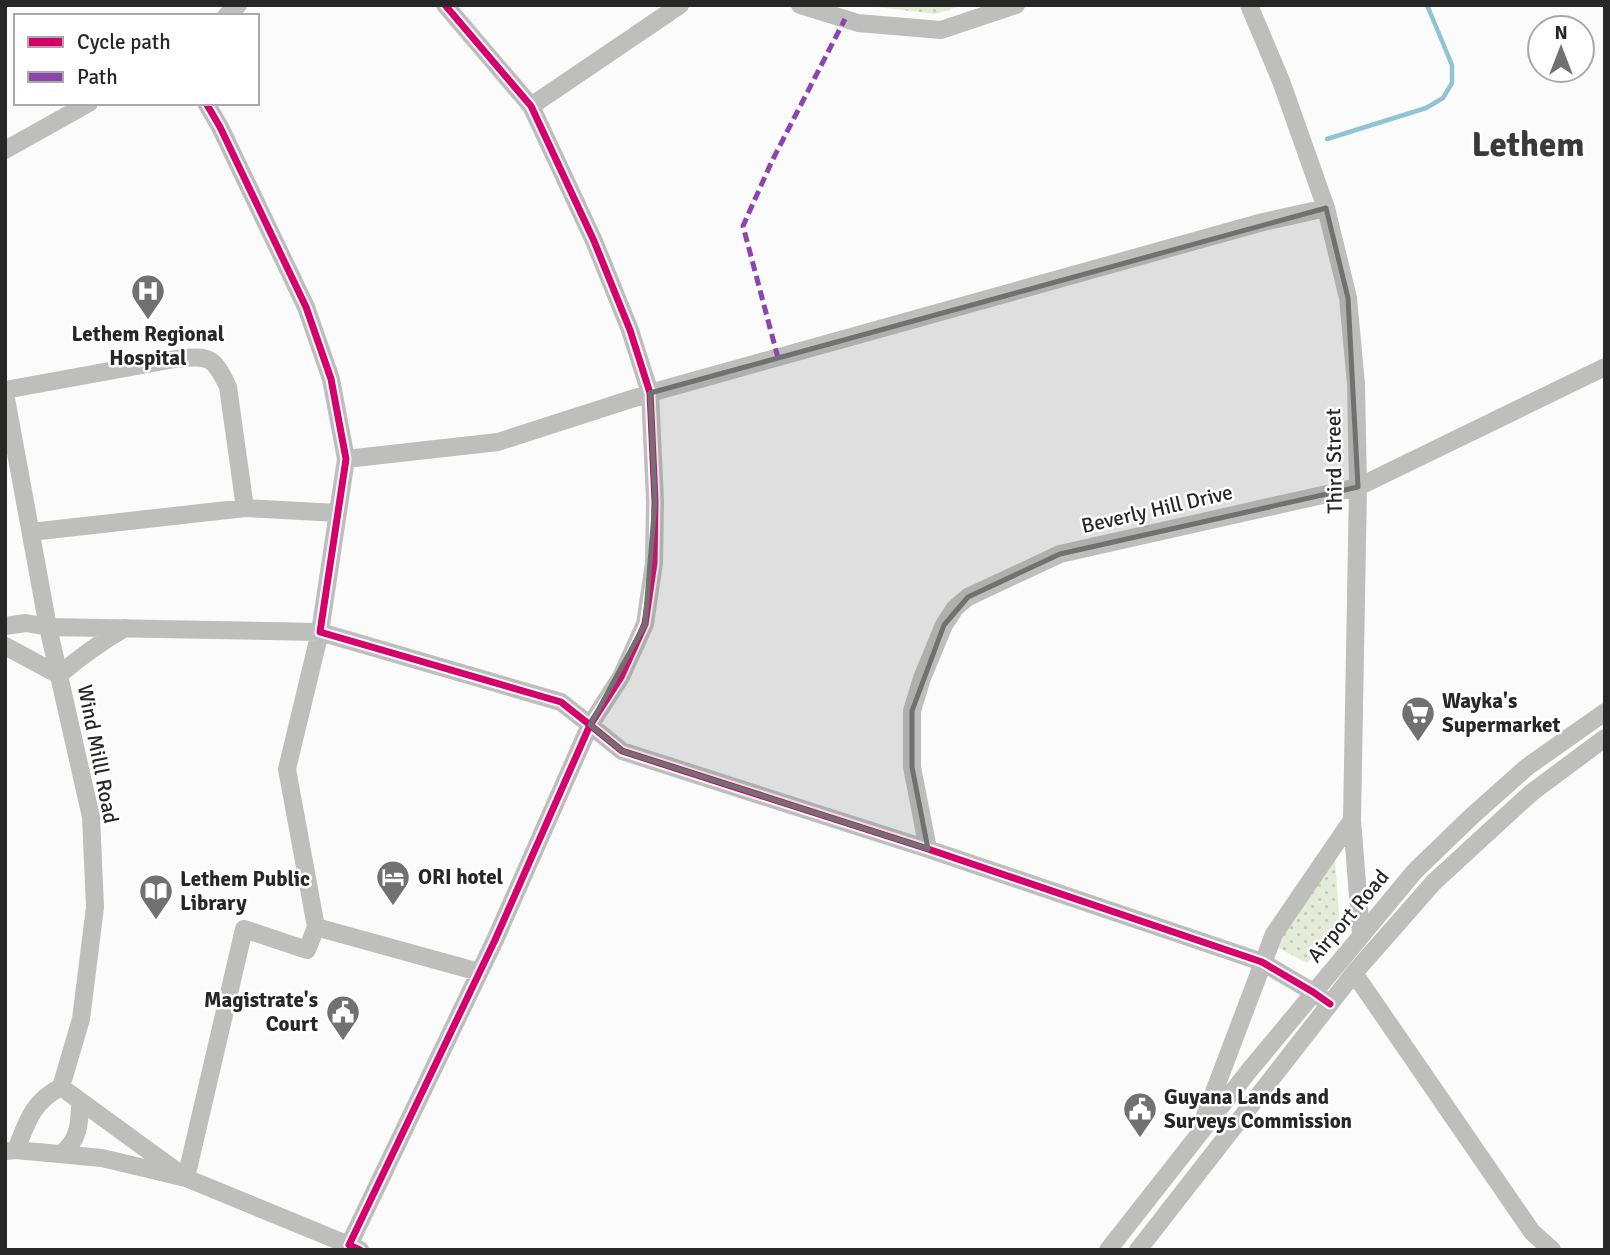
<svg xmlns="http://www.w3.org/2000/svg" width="1610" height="1255" font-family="Signika,sans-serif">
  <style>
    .grass { fill: url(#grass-dots) }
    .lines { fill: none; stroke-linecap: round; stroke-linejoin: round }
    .stream { stroke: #90c4d4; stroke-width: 4.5 }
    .minor { stroke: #bebebd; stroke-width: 18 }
    .quiet { stroke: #8e44ad; stroke-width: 5; stroke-dasharray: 10 5; stroke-linecap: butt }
    .cycleway-casing { stroke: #fff; stroke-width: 11 }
    .cycleway { stroke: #d6006c; stroke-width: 7 }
    .marked { fill: #717172; fill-opacity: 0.2; stroke: #717172; stroke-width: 5; stroke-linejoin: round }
    .labels { text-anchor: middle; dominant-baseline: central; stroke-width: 5; stroke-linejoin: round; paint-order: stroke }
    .poi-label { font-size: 21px; font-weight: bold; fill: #272728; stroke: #fff; text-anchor: start }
    .street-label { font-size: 21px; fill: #272728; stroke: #fff }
    .town-label { font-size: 35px; font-weight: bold; fill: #3a3a3c; stroke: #fff }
  </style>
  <defs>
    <pattern id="grass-dots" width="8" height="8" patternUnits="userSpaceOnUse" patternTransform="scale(1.75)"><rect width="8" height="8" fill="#e4ecd8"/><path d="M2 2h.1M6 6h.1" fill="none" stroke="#c4cab9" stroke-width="1.8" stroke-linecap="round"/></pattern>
  </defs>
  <rect width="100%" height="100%" fill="#fbfbfb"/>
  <path class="grass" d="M861 5H964L935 14Z
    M1335 859 1340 929 1307 963 1273 945Z"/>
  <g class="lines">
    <path class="stream" d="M1327 139 1426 108 1443 98 1452 83V65L1427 5"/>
    <path class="minor" d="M445 5 531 106 594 241 630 330 650 393 655 501 654 563 645 624 621 677 590 725 622 751 928 849 1262 962 1313 992 1330 1004
      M800 5 858 23 941 30 1016 5
      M1249 5 1281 81 1326 208 1348 298 1356 384 1358 487 1352 820 1361 934
      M226 16 238 5
      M206 103 220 127 306 307 331 379 346 459 320 632 561 702 590 725 495 940 349 1245 360 1250
      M531 106 680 5
      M5 150 89 103
      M5 390 175 359C209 356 213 355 228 387L245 508
      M5 393 48 627 91 817 95 907 81 1019 61 1087C32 1102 27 1122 16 1150
      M346 459 498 442 650 393 1263 222 1326 208
      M31 532 245 508 338 513
      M5 626 26 623 48 627 320 632 287 769 316 927 479 972
      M5 646 59 675C80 657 101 642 125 628
      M928 849 912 767V711L922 678 944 625 955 608 968 597 1060 554 1358 487 1605 367
      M1354 973 1532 1232 1552 1250
      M61 1087 186 1178 244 929 307 950 316 927
      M1203 1121 1274 934 1352 820
      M5 1151 16 1150 102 1158 186 1178 349 1245
      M61 1154C79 1141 80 1122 80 1101
      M1108 1250 1248 1072 1415 871 1472 816 1527 767 1605 712
      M1138 1250 1354 973 1434 882 1531 793 1605 738"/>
    <path class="quiet" d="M778 358 743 226 772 161 845 19"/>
    <g class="cycleway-casing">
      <path id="cycleway" d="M445 5 531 106 594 241 630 330 650 393 655 501 654 563 645 624 621 677 590 725 622 751 928 849 1262 962 1313 992 1330 1004
        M206 103 220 127 306 307 331 379 346 459 320 632 561 702 590 725 495 940 349 1245 360 1250"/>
    </g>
    <use href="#cycleway" class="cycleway"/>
  </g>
  <path class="marked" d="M1326 208 1348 298 1358 487 1060 554 968 597 944 625 912 711V767L928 849 622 751 590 725 645 624 655 501 650 393Z"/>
  <defs>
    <g id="hospital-pin" transform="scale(1.75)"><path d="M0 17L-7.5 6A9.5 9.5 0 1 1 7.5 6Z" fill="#717172" stroke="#fff"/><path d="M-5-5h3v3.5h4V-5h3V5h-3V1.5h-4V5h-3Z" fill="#fff"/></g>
    <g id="supermarket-pin" transform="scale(1.75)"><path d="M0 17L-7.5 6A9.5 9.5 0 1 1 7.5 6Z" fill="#717172" stroke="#fff"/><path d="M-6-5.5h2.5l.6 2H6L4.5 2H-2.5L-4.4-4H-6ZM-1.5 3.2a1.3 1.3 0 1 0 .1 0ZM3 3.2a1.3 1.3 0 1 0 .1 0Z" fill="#fff"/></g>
    <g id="hotel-pin" transform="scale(1.75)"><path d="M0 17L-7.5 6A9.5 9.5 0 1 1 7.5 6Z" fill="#717172" stroke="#fff"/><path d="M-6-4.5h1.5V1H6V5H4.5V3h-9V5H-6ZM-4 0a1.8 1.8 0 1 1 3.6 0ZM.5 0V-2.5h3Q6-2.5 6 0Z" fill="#fff"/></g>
    <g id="library-pin" transform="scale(1.75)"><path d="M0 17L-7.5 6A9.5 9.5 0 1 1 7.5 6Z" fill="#717172" stroke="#fff"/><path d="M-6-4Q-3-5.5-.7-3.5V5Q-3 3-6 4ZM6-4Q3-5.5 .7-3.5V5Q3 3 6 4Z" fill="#fff"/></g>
    <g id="civic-pin" transform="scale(1.75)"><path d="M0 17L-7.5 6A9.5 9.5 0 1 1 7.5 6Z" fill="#717172" stroke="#fff"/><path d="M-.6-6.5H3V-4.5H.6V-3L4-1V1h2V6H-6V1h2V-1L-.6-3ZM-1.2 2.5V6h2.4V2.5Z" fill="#fff"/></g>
  </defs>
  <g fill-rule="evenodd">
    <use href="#hospital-pin" x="148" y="291"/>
    <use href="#supermarket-pin" x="1418" y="713"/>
    <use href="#hotel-pin" x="393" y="877"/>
    <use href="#library-pin" x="156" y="891"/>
    <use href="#civic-pin" x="343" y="1012"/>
    <use href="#civic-pin" x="1140" y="1109"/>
  </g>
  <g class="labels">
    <g class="poi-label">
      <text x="148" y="334" text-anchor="middle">Lethem Regional<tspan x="148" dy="24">Hospital</tspan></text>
      <text x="1442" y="701">Wayka's<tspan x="1442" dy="24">Supermarket</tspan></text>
      <text x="418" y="877">ORI hotel</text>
      <text x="180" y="879">Lethem Public<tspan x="180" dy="24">Library</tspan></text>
      <text x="318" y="1000" text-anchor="end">Magistrate's<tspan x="318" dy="24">Court</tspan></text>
      <text x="1164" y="1097">Guyana Lands and<tspan x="1164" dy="24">Surveys Commission</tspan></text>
    </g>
    <g class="street-label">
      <text transform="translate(1334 461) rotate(-91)">Third Street</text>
      <text transform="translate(1157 509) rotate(-13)">Beverly Hill Drive</text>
      <text transform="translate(98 754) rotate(79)">Wind Milll Road</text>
      <text transform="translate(1348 916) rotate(-50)">Airport Road</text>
    </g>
    <g class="town-label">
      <text x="1528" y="144">Lethem</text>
    </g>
  </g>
  <rect width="1610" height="1255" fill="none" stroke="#272728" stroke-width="14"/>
  <rect x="14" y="14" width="245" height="91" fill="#ffffff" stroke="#a9a9a9" stroke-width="2"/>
  <rect x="28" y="37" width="35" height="10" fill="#d6006c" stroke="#a9a9a9" stroke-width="2"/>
  <text x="77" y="49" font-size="21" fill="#272728">Cycle path</text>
  <rect x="28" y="72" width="35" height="10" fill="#8e44ad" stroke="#a9a9a9" stroke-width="2"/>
  <text x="77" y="84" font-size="21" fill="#272728">Path</text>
  <g transform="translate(1561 49)"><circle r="33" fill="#ffffff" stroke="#a9a9a9" stroke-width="2"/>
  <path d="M0-5L12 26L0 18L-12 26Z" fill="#717172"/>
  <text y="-10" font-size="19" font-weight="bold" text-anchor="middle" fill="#272728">N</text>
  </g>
</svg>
